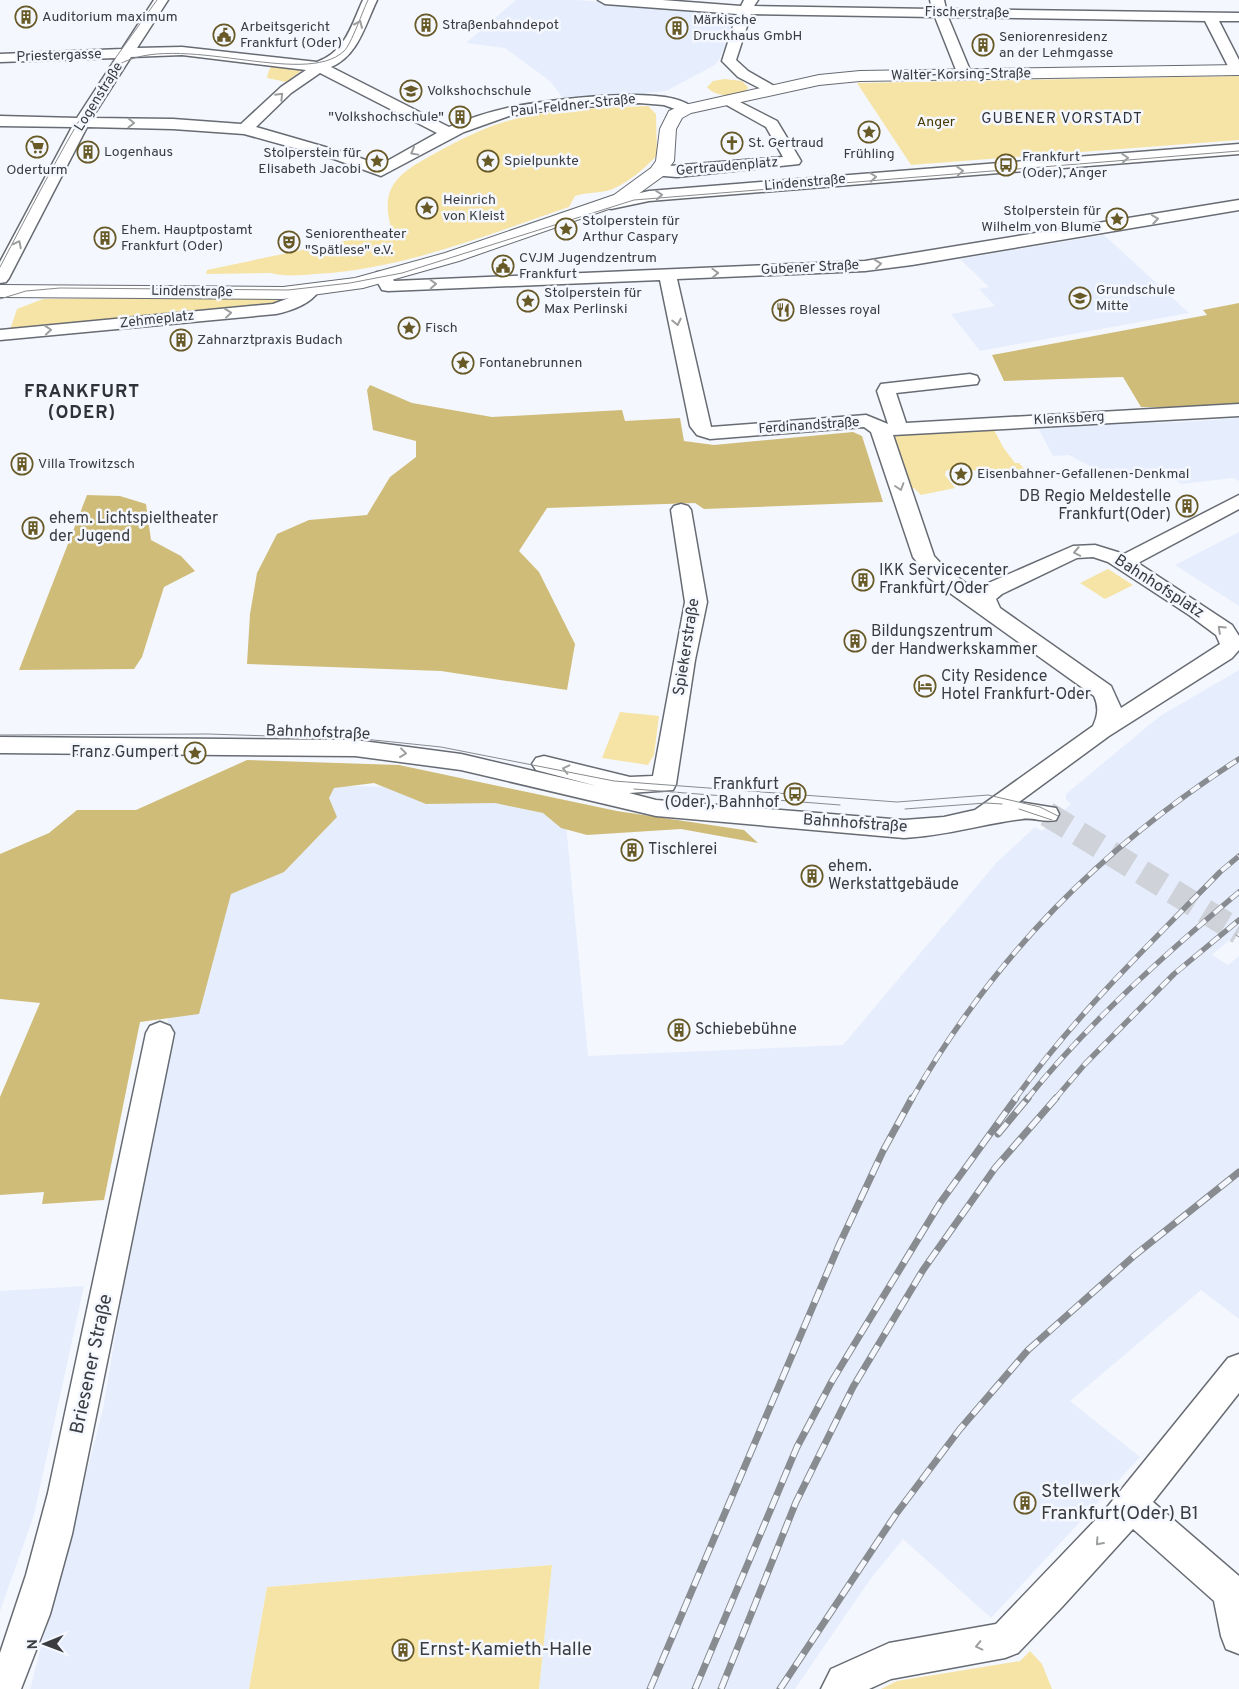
<svg xmlns="http://www.w3.org/2000/svg" width="1239" height="1689" font-family="Overpass,sans-serif">
  <style>
    .built { fill: #e6eefd }
    .green { fill: #f6e4a6 }
    .forest { fill: #cfbc79 }
    .lines { fill: none; stroke-linecap: round; stroke-linejoin: round }
    .minor-tunnel { stroke: #cfd2d8; stroke-width: 25; stroke-dasharray: 25 12; stroke-linecap: butt }
    .minor-casing { stroke: #676b72; stroke-width: 3 }
    .tertiary-casing { stroke: #676b72; stroke-width: 2 }
    .minor { fill: #fff; fill-rule: evenodd }
    .tertiary { fill: #fff; fill-rule: evenodd }
    .tram { stroke: #888b8f; stroke-width: 1 }
    .rail-far1-casing { stroke: #888b8f; stroke-width: 5.5 }
    .rail-casing { stroke: #888b8f; stroke-width: 7 }
    .rail-far1 { stroke: #f4f7fe; stroke-width: 4; stroke-dasharray: 11; stroke-linecap: butt }
    .rail { stroke: #f4f7fe; stroke-width: 5; stroke-dasharray: 14; stroke-linecap: butt }
    .oneway { stroke: #9c9e9f }
    .labels { text-anchor: middle; dominant-baseline: central; stroke-width: 5; stroke-linejoin: round; paint-order: stroke }
    .far-street-label { font-size: 14px; fill: #3a3c3f; stroke: #f4f7fe }
    .far-poi-label { font-size: 14px; fill: #3a3c3f; stroke: #f4f7fe; text-anchor: start }
    .far-park-label { font-size: 14px; fill: #473a01; stroke: #f4f7fe }
    .far-neighbourhood-label { font-size: 15px; letter-spacing: 1px; fill: #2f3339; stroke: #f4f7fe }
    .poi-label { font-size: 16px; fill: #3a3c3f; stroke: #f4f7fe; text-anchor: start }
    .street-label { font-size: 16px; fill: #3a3c3f; stroke: #f4f7fe }
    .far-district-label { font-size: 18px; font-weight: bold; letter-spacing: 1px; fill: #2f3339; stroke: #f4f7fe }
    .near-street-label { font-size: 19px; fill: #3a3c3f; stroke: #f4f7fe }
    .near-poi-label { font-size: 19px; fill: #3a3c3f; stroke: #f4f7fe; text-anchor: start }
  </style>
  <rect width="100%" height="100%" fill="#f4f7fe"/>
  <path class="built" d="M516 0H577L736 13 720 58 715 65 666 91 565 101 550 81 505 48 466 43Z
    M1104 235 1189 313 980 351 951 314 995 306 979 289 989 287 960 259Z
    M1239 418V481L1233 478 1181 484 1164 471 1110 477 1069 455 1053 456 1037 426 1183 422Z
    M1239 532V606L1175 565Z
    M1239 670V932L1212 955 1228 965 1239 956V1319L1201 1290 1070 1401 1140 1457 991 1618 903 1539 869 1581 795 1689H539L552 1565 267 1587 249 1689H30L103 1409 169 1013 203 823 293 785 399 787 565 813 588 1056 843 1045 997 862 1035 827 1042 831 1071 804 1066 800V794L1160 716Z
    M84 1286 34 1515 0 1611V1291Z"/>
  <path class="green" d="M273 65 300 70 301 71 286 82 267 78 269 70Z
    M1239 76V140L911 165 857 83Z
    M725 79 742 81 748 87 747 90C736 97 716 98 707 87L713 81Z
    M648 106 656 114 657 155C647 167 625 185 610 190 599 193 588 192 575 196L569 207C487 235 404 269 316 274 301 275 286 277 271 273L206 274 207 270 382 233 391 227C379 185 401 172 434 154 459 140 486 126 515 119 558 108 604 108 648 106Z
    M273 296 279 298 277 302 268 306 10 330 17 309 43 299Z
    M992 426 1003 447 1015 463H1019L1026 471 993 480 984 471C969 472 961 463 946 471L945 475 955 488 921 495 914 488 909 490 887 432Z
    M1108 569 1133 585 1105 599 1080 583Z
    M620 712 659 716 654 755 648 765 602 758Z
    M552 1565 539 1689H249L267 1587Z
    M1030 1651 1042 1664 1052 1689H881L897 1681 1020 1661Z"/>
  <path class="forest" d="M1239 303V403L1189 408 1141 407 1123 377 1004 381 992 355 1207 315 1203 310Z
    M370 385 412 403 492 417 622 410 625 421 680 418 684 441 714 445 853 432 862 436 883 502 704 509 695 503 547 508 519 551 539 572 575 644 567 690 441 671 247 664 250 614 257 573 277 534 309 520 367 515 390 477 416 457V441L373 430 367 390Z
    M87 495 120 496 146 504 151 540 181 556 195 571 164 587 142 657 134 669 19 670Z
    M247 760 399 765 617 811 744 830 758 843 681 829 587 835 561 828 543 813 495 803 426 804 374 783 334 788 329 798 337 817 284 872 231 894 199 1014 140 1022 104 1200 42 1204 44 1192 0 1195V1097L40 1003 0 999V854L49 833 77 810H136Z"/>
  <g class="lines">
    <path class="minor-tunnel" d="M1047 814 1239 932"/>
    <g class="minor-casing">
      <path id="minor" d="M154 0H168L137 48 182 47 317 62C346 51 351 26 363 0H377C365 25 358 56 331 67L449 127C469 118 489 112 511 107 541 101 675 82 693 109L686 113 664 105 639 103 558 109 509 116 464 132 381 176 334 159 244 134 173 129 87 127 9 278 6 282 0 283V262L72 127 0 126V116L77 118 116 58 0 62V54L122 49ZM182 55 306 70 281 87 241 124 173 119 92 118 131 57ZM320 73 437 133 380 165 346 153 256 127 291 93Z
        M598 0H662L741 6 744 0H758L754 6 932 9 930 0H944L946 9 1239 13V21H1219L1239 60V74L1232 73 1230 70 1205 21 948 17 972 75 965 79 958 75 935 17 751 14 736 60 748 71 776 87 778 90 771 94 738 77 722 61 737 14 605 4Z
        M728 96 777 121 801 161 799 164 677 177 651 175 649 172 651 169 657 167 783 157 766 127 723 103 721 100Z
        M1239 144V154L649 201 611 209 603 204 605 201 649 191Z
        M1239 200V210L912 265 865 271 677 279 711 427 866 415 888 424 877 391 881 384 970 374 977 376 979 380 977 384 896 393 906 423 1239 404V416L893 435 934 556 945 568 978 592 986 584 1073 546 1095 545 1124 554 1239 495V509L1138 563 1232 625 1239 636V650L1232 658 1109 736 1019 802 1056 808 1059 814 1056 820C1044 823 1034 817 1022 819 982 824 945 836 904 838L656 816 461 770 355 756 0 753V737L355 740 461 754 597 786 536 770 532 764 536 758 544 756 630 777 653 776 685 602 671 510 674 506 681 504 688 506 691 510 707 602 695 660 676 784 673 790 629 793 656 800 904 820 944 817 975 810 1093 726C1098 715 1099 707 1094 696L929 578 913 557 871 432 864 427 710 439 697 435 690 426 660 280 388 291 382 290 374 276 377 272H389L394 281 865 261ZM1093 557 1108 562 1189 615 1216 635 1220 644 1121 708 1111 686 1000 608 996 599 1002 594 1077 558Z
        M310 286 316 287 319 291C310 304 291 311 276 314L0 340V330L273 304 289 298 304 287Z
        M160 1022 170 1026 174 1033 72 1534 50 1614 21 1689H0V1653L26 1575 48 1493 146 1033 150 1026Z
        M1239 1354V1393L1153 1502 1239 1576V1654L1226 1649 1221 1636 1214 1601 1133 1529 1062 1607 1018 1653 1005 1658 891 1679 869 1689H821L831 1669 889 1643 996 1624 1104 1511 1228 1358Z"/>
    </g>
    <g class="tertiary-casing">
      <path id="tertiary" d="M1239 65V75L860 81 819 85 691 113 682 118 676 129 674 161 663 176 626 203 459 261 363 288 283 299 0 297V285L283 287 355 278 445 253 614 195 651 168 656 161 660 129 669 111 680 106 819 75 860 71Z"/>
    </g>
    <use href="#minor" class="minor"/>
    <use href="#tertiary" class="tertiary"/>
    <path class="tram" d="M109 67 157 0
      M0 267C29 212 57 157 89 104 97 91 104 73 118 65 177 30 304 89 344 51 351 45 363 10 368 0
      M0 299 26 291 60 288 288 290 350 283 402 273 634 200 1239 151
      M0 735 208 734 364 739 441 747 614 781 897 802 988 795 1040 807 1058 816
      M634 789 840 805
      M905 809 986 803 1002 804
      M1019 809 1052 820
      M1236 935 1239 937"/>
    <g class="rail-far1-casing">
      <path id="rail-far1" d="M912 1099C994 956 1101 848 1239 759
        M1015 1099C1076 1014 1148 946 1220 872L1239 856
        M1027 1099C1089 1022 1163 956 1239 892
        M1055 1099 1085 1064 1174 974 1239 920"/>
    </g>
    <g class="rail-casing">
      <path id="rail" d="M998 1134 1028 1098
        M650 1689 839 1245 883 1151 912 1098
        M695 1689 797 1447 832 1381 940 1203 1016 1098
        M721 1689 796 1502 853 1387 923 1270 995 1168 1056 1098
        M780 1689 896 1514 960 1429 1028 1350 1135 1255 1239 1172"/>
    </g>
    <use href="#rail-far1" class="rail-far1"/>
    <use href="#rail" class="rail"/>
  </g>
  <defs><path id="oneway-chevron" d="M-2-3.5L2.5 0L-2 3.5" fill="none" stroke-width="1.6" stroke-linecap="round" stroke-linejoin="round" transform="scale(1.25)"/></defs>
  <g class="oneway">
    <use href="#oneway-chevron" transform="translate(359 24) rotate(-66)"/>
    <use href="#oneway-chevron" transform="translate(280 96) rotate(-45)"/>
    <use href="#oneway-chevron" transform="translate(131 123) rotate(1)"/>
    <use href="#oneway-chevron" transform="translate(414 152) rotate(151)"/>
    <use href="#oneway-chevron" transform="translate(1125 158) rotate(-5)"/>
    <use href="#oneway-chevron" transform="translate(960 171) rotate(-4)"/>
    <use href="#oneway-chevron" transform="translate(873 177) rotate(-5)"/>
    <use href="#oneway-chevron" transform="translate(659 195) rotate(-5)"/>
    <use href="#oneway-chevron" transform="translate(1155 219) rotate(-9)"/>
    <use href="#oneway-chevron" transform="translate(18 244) rotate(-63)"/>
    <use href="#oneway-chevron" transform="translate(878 264) rotate(-7)"/>
    <use href="#oneway-chevron" transform="translate(715 273) rotate(-2)"/>
    <use href="#oneway-chevron" transform="translate(433 284) rotate(-3)"/>
    <use href="#oneway-chevron" transform="translate(228 313) rotate(-6)"/>
    <use href="#oneway-chevron" transform="translate(677 322) rotate(77)"/>
    <use href="#oneway-chevron" transform="translate(48 330) rotate(-5)"/>
    <use href="#oneway-chevron" transform="translate(900 487) rotate(72)"/>
    <use href="#oneway-chevron" transform="translate(1077 552) rotate(169)"/>
    <use href="#oneway-chevron" transform="translate(1221 629) rotate(-137)"/>
    <use href="#oneway-chevron" transform="translate(403 753) rotate(7)"/>
    <use href="#oneway-chevron" transform="translate(566 769) rotate(-167)"/>
    <use href="#oneway-chevron" transform="translate(1099 1542) rotate(132)"/>
    <use href="#oneway-chevron" transform="translate(979 1646) rotate(167)"/>
  </g>
  <defs>
    <g id="building-ring" transform="scale(1.125)"><circle r="9.5" fill="#f4f7fe" stroke="#685a27" stroke-width="1.5"/><path d="M-4-6H4V6H1V3H-1V6H-4ZM-2.5-4.3h1.7v1.8h-1.7ZM.8-4.3h1.7v1.8H.8ZM-2.5-1h1.7V.8h-1.7ZM.8-1h1.7V.8H.8Z" fill="#685a27"/></g>
    <g id="civic-ring" transform="scale(1.125)"><circle r="9.5" fill="#f4f7fe" stroke="#685a27" stroke-width="1.5"/><path d="M-.6-6.5H3V-4.5H.6V-3L4-1V1h2V6H-6V1h2V-1L-.6-3ZM-1.2 2.5V6h2.4V2.5Z" fill="#685a27"/></g>
    <g id="university-ring" transform="scale(1.125)"><circle r="9.5" fill="#f4f7fe" stroke="#685a27" stroke-width="1.5"/><path d="M0-5L7-2L0 1L-7-2ZM-4 1L0 2.5L4 1V4Q0 6-4 4Z" fill="#685a27"/></g>
    <g id="sight-ring" transform="scale(1.125)"><circle r="9.5" fill="#f4f7fe" stroke="#685a27" stroke-width="1.5"/><path d="M0-6L1.8-2.2L6-1.7L2.9 1.2L3.7 5.4L0 3.3L-3.7 5.4L-2.9 1.2L-6-1.7L-1.8-2.2Z" fill="#685a27"/></g>
    <g id="church-ring" transform="scale(1.125)"><circle r="9.5" fill="#f4f7fe" stroke="#685a27" stroke-width="1.5"/><path d="M-1.2-6h2.4v3.5h3.3v2.4h-3.3V6h-2.4V-.1h-3.3v-2.4h3.3Z" fill="#685a27"/></g>
    <g id="supermarket-ring" transform="scale(1.125)"><circle r="9.5" fill="#f4f7fe" stroke="#685a27" stroke-width="1.5"/><path d="M-6-5.5h2.5l.6 2H6L4.5 2H-2.5L-4.4-4H-6ZM-1.5 3.2a1.3 1.3 0 1 0 .1 0ZM3 3.2a1.3 1.3 0 1 0 .1 0Z" fill="#685a27"/></g>
    <g id="bus-ring" transform="scale(1.125)"><circle r="9.5" fill="#f4f7fe" stroke="#685a27" stroke-width="1.5"/><path d="M-5-6H5V4H4V6H2V4H-2V6H-4V4H-5ZM-3.5-4V0h7V-4ZM-3.5 1.2v1.5H-2V1.2ZM2 1.2v1.5H3.5V1.2Z" fill="#685a27"/></g>
    <g id="theatre-ring" transform="scale(1.125)"><circle r="9.5" fill="#f4f7fe" stroke="#685a27" stroke-width="1.5"/><path d="M-5-5.5Q0-4 5-5.5V0Q5 5 0 6Q-5 5-5 0ZM-3.3-2.5H-1v1.5H-3.3ZM1-2.5H3.3v1.5H1ZM-2.8 1Q0 5.5 2.8 1Z" fill="#685a27"/></g>
    <g id="school-ring" transform="scale(1.125)"><circle r="9.5" fill="#f4f7fe" stroke="#685a27" stroke-width="1.5"/><path d="M0-5L7-2L0 1L-7-2ZM-4 1L0 2.5L4 1V4Q0 6-4 4Z" fill="#685a27"/></g>
    <g id="restaurant-ring" transform="scale(1.125)"><circle r="9.5" fill="#f4f7fe" stroke="#685a27" stroke-width="1.5"/><path d="M-5-6h1v4h1v-4h1v4h1v-4h1v5L-1.5 .5V6h-2V.5L-5-1ZM5-6V6H3V1.5H1.5Q1.5-4 5-6Z" fill="#685a27"/></g>
    <g id="hotel-ring" transform="scale(1.125)"><circle r="9.5" fill="#f4f7fe" stroke="#685a27" stroke-width="1.5"/><path d="M-6-4.5h1.5V1H6V5H4.5V3h-9V5H-6ZM-4 0a1.8 1.8 0 1 1 3.6 0ZM.5 0V-2.5h3Q6-2.5 6 0Z" fill="#685a27"/></g>
  </defs>
  <g fill-rule="evenodd">
    <use href="#building-ring" x="26" y="17"/>
    <use href="#building-ring" x="426" y="25"/>
    <use href="#building-ring" x="677" y="28"/>
    <use href="#civic-ring" x="224" y="35"/>
    <use href="#building-ring" x="983" y="45"/>
    <use href="#university-ring" x="411" y="91"/>
    <use href="#building-ring" x="460" y="117"/>
    <use href="#sight-ring" x="869" y="132"/>
    <use href="#church-ring" x="732" y="143"/>
    <use href="#supermarket-ring" x="37" y="147"/>
    <use href="#building-ring" x="88" y="152"/>
    <use href="#sight-ring" x="377" y="161"/>
    <use href="#sight-ring" x="488" y="161"/>
    <use href="#bus-ring" x="1006" y="165"/>
    <use href="#sight-ring" x="427" y="208"/>
    <use href="#sight-ring" x="1117" y="219"/>
    <use href="#sight-ring" x="566" y="229"/>
    <use href="#building-ring" x="105" y="238"/>
    <use href="#theatre-ring" x="289" y="242"/>
    <use href="#civic-ring" x="503" y="266"/>
    <use href="#school-ring" x="1080" y="298"/>
    <use href="#sight-ring" x="528" y="301"/>
    <use href="#restaurant-ring" x="783" y="310"/>
    <use href="#sight-ring" x="409" y="328"/>
    <use href="#building-ring" x="181" y="340"/>
    <use href="#sight-ring" x="463" y="363"/>
    <use href="#building-ring" x="22" y="464"/>
    <use href="#sight-ring" x="961" y="474"/>
    <use href="#building-ring" x="1187" y="506"/>
    <use href="#building-ring" x="33" y="528"/>
    <use href="#building-ring" x="863" y="580"/>
    <use href="#building-ring" x="855" y="641"/>
    <use href="#hotel-ring" x="925" y="686"/>
    <use href="#sight-ring" x="195" y="753"/>
    <use href="#bus-ring" x="795" y="794"/>
    <use href="#building-ring" x="632" y="850"/>
    <use href="#building-ring" x="812" y="876"/>
    <use href="#building-ring" x="679" y="1030"/>
    <use href="#building-ring" x="1025" y="1503"/>
    <use href="#building-ring" x="403" y="1650"/>
  </g>
  <g class="labels">
    <g class="far-street-label">
      <text transform="translate(967 13) rotate(1)">Fischerstraße</text>
      <text transform="translate(59 56) rotate(-2)">Priestergasse</text>
      <text transform="translate(961 75) rotate(-1)">Walter-Korsing-Straße</text>
      <text transform="translate(99 97) rotate(-58)">Logenstraße</text>
      <text transform="translate(573 106) rotate(-6)">Paul-Feldner-Straße</text>
      <text transform="translate(727 167) rotate(-5)">Gertraudenplatz</text>
      <text transform="translate(805 183) rotate(-5)">Lindenstraße</text>
      <text transform="translate(810 268) rotate(-3)">Gubener Straße</text>
      <text transform="translate(192 292) rotate(1)">Lindenstraße</text>
      <text transform="translate(157 320) rotate(-6)">Zehmeplatz</text>
      <text transform="translate(1069 419) rotate(-3)">Klenksberg</text>
      <text transform="translate(809 426) rotate(-4)">Ferdinandstraße</text>
    </g>
    <g class="far-poi-label">
      <text x="42" y="17">Auditorium maximum</text>
      <text x="693" y="20">Märkische<tspan x="693" dy="16">Druckhaus GmbH</tspan></text>
      <text x="442" y="25">Straßenbahndepot</text>
      <text x="240" y="27">Arbeitsgericht<tspan x="240" dy="16">Frankfurt (Oder)</tspan></text>
      <text x="999" y="37">Seniorenresidenz<tspan x="999" dy="16">an der Lehmgasse</tspan></text>
      <text x="427" y="91">Volkshochschule</text>
      <text x="444" y="117" text-anchor="end">"Volkshochschule"</text>
      <text x="748" y="143">St. Gertraud</text>
      <text x="104" y="152">Logenhaus</text>
      <text x="361" y="153" text-anchor="end">Stolperstein für<tspan x="361" dy="16">Elisabeth Jacobi</tspan></text>
      <text x="869" y="154" text-anchor="middle">Frühling</text>
      <text x="1022" y="157">Frankfurt<tspan x="1022" dy="16">(Oder), Anger</tspan></text>
      <text x="504" y="161">Spielpunkte</text>
      <text x="37" y="170" text-anchor="middle">Oderturm</text>
      <text x="443" y="200">Heinrich<tspan x="443" dy="16">von Kleist</tspan></text>
      <text x="1101" y="211" text-anchor="end">Stolperstein für<tspan x="1101" dy="16">Wilhelm von Blume</tspan></text>
      <text x="582" y="221">Stolperstein für<tspan x="582" dy="16">Arthur Caspary</tspan></text>
      <text x="121" y="230">Ehem. Hauptpostamt<tspan x="121" dy="16">Frankfurt (Oder)</tspan></text>
      <text x="305" y="234">Seniorentheater<tspan x="305" dy="16">"Spätlese" e.V.</tspan></text>
      <text x="519" y="258">CVJM Jugendzentrum<tspan x="519" dy="16">Frankfurt</tspan></text>
      <text x="1096" y="290">Grundschule<tspan x="1096" dy="16">Mitte</tspan></text>
      <text x="544" y="293">Stolperstein für<tspan x="544" dy="16">Max Perlinski</tspan></text>
      <text x="799" y="310">Blesses royal</text>
      <text x="425" y="328">Fisch</text>
      <text x="197" y="340">Zahnarztpraxis Budach</text>
      <text x="479" y="363">Fontanebrunnen</text>
      <text x="38" y="464">Villa Trowitzsch</text>
      <text x="977" y="474">Eisenbahner-Gefallenen-Denkmal</text>
    </g>
    <g class="far-park-label">
      <text x="936" y="122">Anger</text>
    </g>
    <g class="far-neighbourhood-label">
      <text x="1062" y="119">GUBENER VORSTADT</text>
    </g>
    <g class="poi-label">
      <text x="1171" y="497" text-anchor="end">DB Regio Meldestelle<tspan x="1171" dy="18">Frankfurt(Oder)</tspan></text>
      <text x="49" y="519">ehem. Lichtspieltheater<tspan x="49" dy="18">der Jugend</tspan></text>
      <text x="879" y="571">IKK Servicecenter<tspan x="879" dy="18">Frankfurt/Oder</tspan></text>
      <text x="871" y="632">Bildungszentrum<tspan x="871" dy="18">der Handwerkskammer</tspan></text>
      <text x="941" y="677">City Residence<tspan x="941" dy="18">Hotel Frankfurt-Oder</tspan></text>
      <text x="179" y="753" text-anchor="end">Franz Gumpert</text>
      <text x="779" y="785" text-anchor="end">Frankfurt<tspan x="779" dy="18">(Oder), Bahnhof</tspan></text>
      <text x="648" y="850">Tischlerei</text>
      <text x="828" y="867">ehem.<tspan x="828" dy="18">Werkstattgebäude</tspan></text>
      <text x="695" y="1030">Schiebebühne</text>
    </g>
    <g class="street-label">
      <text transform="translate(1159 587) rotate(33)">Bahnhofsplatz</text>
      <text transform="translate(687 647) rotate(-81)">Spiekerstraße</text>
      <text transform="translate(318 733) rotate(2)">Bahnhofstraße</text>
      <text transform="translate(855 824) rotate(4)">Bahnhofstraße</text>
    </g>
    <g class="far-district-label">
      <text x="82" y="392">FRANKFURT<tspan x="82" dy="21">(ODER)</tspan></text>
    </g>
    <g class="near-street-label">
      <text transform="translate(92 1364) rotate(-78)">Briesener Straße</text>
    </g>
    <g class="near-poi-label">
      <text x="1041" y="1492">Stellwerk<tspan x="1041" dy="22">Frankfurt(Oder) B1</tspan></text>
      <text x="419" y="1650">Ernst-Kamieth-Halle</text>
    </g>
  </g>
  <g transform="translate(45 1644) rotate(269)" stroke="#f4f7fe" stroke-width="4" paint-order="stroke">
  <path d="M0-4L9 19L0 12L-9 19Z" fill="#3a3c3f"/>
  <text y="-8" font-size="14" font-weight="bold" text-anchor="middle" fill="#3a3c3f">N</text>
  </g>
</svg>
